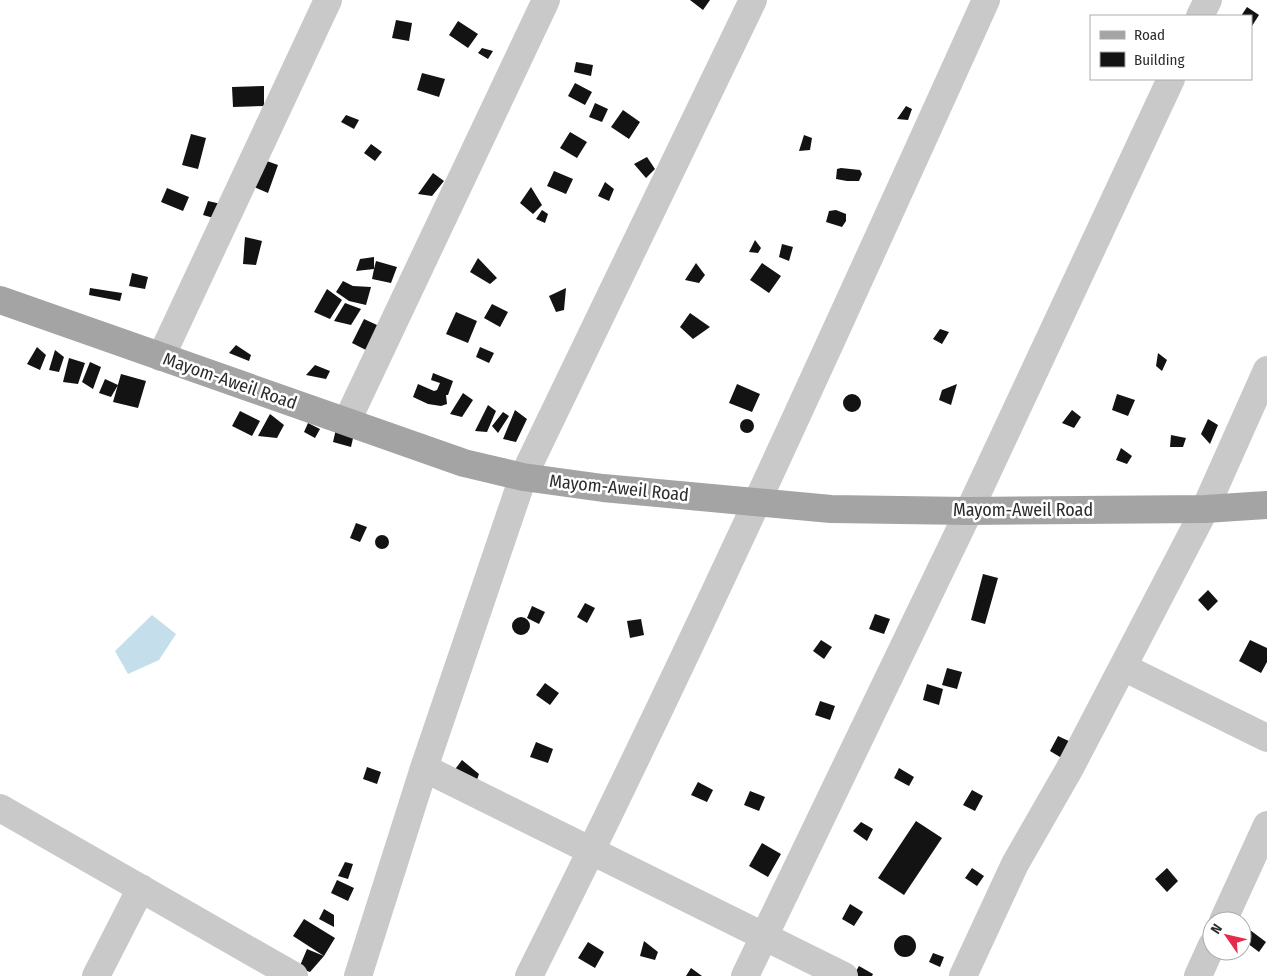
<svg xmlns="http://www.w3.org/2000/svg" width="1267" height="976" font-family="'Fira Sans Condensed',sans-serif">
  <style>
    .water { fill: #c4dfeb }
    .building { fill: #131313 }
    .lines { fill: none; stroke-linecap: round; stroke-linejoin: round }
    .minor { stroke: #c9c9c9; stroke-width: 28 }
    .major { stroke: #a4a4a4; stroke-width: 28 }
    .labels { text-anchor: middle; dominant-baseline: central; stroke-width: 5; stroke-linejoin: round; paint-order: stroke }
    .street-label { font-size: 18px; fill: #2c2c2c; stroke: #fff }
  </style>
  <rect width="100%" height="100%" fill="#fff"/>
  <path class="water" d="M152 615 176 634 159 660 128 674 115 651Z"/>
  <path class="building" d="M690 0H710L703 10Z
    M1247 7 1259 15 1252 26 1251 25V16H1241Z
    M396 20 412 23 409 41 392 38Z
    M458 21 478 34 468 48 449 35Z
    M482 48 493 51 488 59 478 53Z
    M576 62 593 65 591 76 574 72Z
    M422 73 445 79 439 97 417 90Z
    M575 83 592 92 585 105 568 96Z
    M264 86V106L233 107 232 87Z
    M595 103 608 109 602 122 589 117Z
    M906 106 912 109 908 120 897 119Z
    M623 110 640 122 629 139 611 127Z
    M346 115 359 120 354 129 341 122Z
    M570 132 587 142 577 158 560 148Z
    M191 134 206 138 198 169 182 165Z
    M804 135 812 138 810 150 799 151Z
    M371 144 382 152 375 161 364 153Z
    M647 157 655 169 646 178 634 164Z
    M264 160 278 165 268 193 254 187Z
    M841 168 860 170 862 174 859 181H847L836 179 837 169Z
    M554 171 573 179 566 194 547 186Z
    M433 173 444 181 432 196 418 194Z
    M605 182 614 189 609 201 598 196Z
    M531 187 542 205 533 214 520 203Z
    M167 188 189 197 183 211 161 202Z
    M208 201 221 204 217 219 203 215Z
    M542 210 548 214 545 223 536 219Z
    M836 210 846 214V221L842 227 826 222 829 211Z
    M245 237 262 241 256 265 243 264Z
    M755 240 761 248 758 253 749 252Z
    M782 244 793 247 789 261 779 257Z
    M374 257V269L376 261 397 267 391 283 372 279 374 269 356 271 360 259Z
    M478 258 497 278 490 284 470 272Z
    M696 263 705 275 699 283 685 280Z
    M762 263 781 276 769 293 750 280Z
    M132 273 148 277 145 289 129 286Z
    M343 281 353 286 371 287 366 305 349 301 336 292Z
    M90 288 122 293 120 301 89 295Z
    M566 288 564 310 556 312 549 296Z
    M327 289 342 300 330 319 314 312Z
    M345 303 361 309 351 325 334 321Z
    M492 304 508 312 500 327 484 318Z
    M456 312 477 321 468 343 446 334Z
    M690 313 710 327 693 339 680 327Z
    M364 319 377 325 380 357 352 343Z
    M940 329 949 332 942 344 933 339Z
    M236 345 251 355 249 361 229 353Z
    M37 347 46 355 40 370 27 364Z
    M480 347 494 353 489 363 476 357Z
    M55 350 64 357 59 372 49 370Z
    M1158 353 1167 360 1162 371 1156 366Z
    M69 358 85 363 78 384 63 382Z
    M90 362 101 367 93 389 82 382Z
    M315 365 330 371 326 379 306 375Z
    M433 373 453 381 448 395H446L447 404 441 406 428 404 413 397 418 384 434 391 437 390 440 383 431 380Z
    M121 374 146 381 138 408 113 402Z
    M105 379 118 385 111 397 99 393Z
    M737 384 760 394 752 412 729 403Z
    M957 384 951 405 939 400 942 390Z
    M463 393 473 400 462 417 450 414Z
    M843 403a9 9 0 1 1 18 0a9 9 0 1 1-18 0Z
    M1117 394 1135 400 1128 416 1112 410Z
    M488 405 496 411 487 432 475 431Z
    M515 410 527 419 516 442 503 439Z
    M1072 410 1081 417 1074 428 1062 423Z
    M240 411 260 421 252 436 232 426Z
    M503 412 509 416 498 433 492 426Z
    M270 414 284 425 277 438 258 436Z
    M740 426a7 7 0 1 1 14 0a7 7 0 1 1-14 0Z
    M1208 419 1218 425 1210 444 1201 434Z
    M308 423 320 429 315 438 304 432Z
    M336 429 354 434 351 447 333 442Z
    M1171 435 1186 438 1183 447H1170Z
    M1121 448 1132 456 1127 464 1116 460Z
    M356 523 367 527 360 542 350 538Z
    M375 542a7 7 0 1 1 14 0a7 7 0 1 1-14 0Z
    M983 574 998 578 985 624 971 620Z
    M1208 590 1218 601 1208 611 1198 600Z
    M585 603 595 608 587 623 577 617Z
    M532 606 545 612 539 624 527 618Z
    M875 614 890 619 884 634 869 629Z
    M512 626a9 9 0 1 1 18 0a9 9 0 1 1-18 0Z
    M641 619 644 635 630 638 627 621Z
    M821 640 832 647 824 659 813 651Z
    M1250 640 1267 648V662L1261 673 1239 661Z
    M947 668 962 672 957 689 942 685Z
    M545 683 559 693 550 705 536 695Z
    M927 684 943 689 939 705 923 700Z
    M820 701 835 706 830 720 815 715Z
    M1058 736 1073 743 1065 760 1050 751Z
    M536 742 553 749 548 763 530 757Z
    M462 760 479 774 474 788 453 772Z
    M367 767 381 772 377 784 363 779Z
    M899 768 914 777 909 786 894 778Z
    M698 782 713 790 707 802 691 795Z
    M972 790 983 796 975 811 963 805Z
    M750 791 765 797 759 811 744 805Z
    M916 821 942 838 904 895 878 878Z
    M861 822 873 829 867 841 853 831Z
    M762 843 781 854 768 877 749 866Z
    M345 862 353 864 348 879 338 876Z
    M972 868 984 876 977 886 965 878Z
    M1167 868 1178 881 1167 892 1155 879Z
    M337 880 354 888 348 901 331 893Z
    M850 904 863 912 854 926 842 919Z
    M324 909 334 915V927L319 919Z
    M304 919 335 938 324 956 310 972 299 968 307 949 324 956 293 936Z
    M1250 930 1266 942 1259 952 1243 940Z
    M894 946a11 11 0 1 1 22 0a11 11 0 1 1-22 0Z
    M644 941 658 952 655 960 640 956Z
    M588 942 604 952 595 968 578 958Z
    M933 953 944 957 940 967 929 962Z
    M859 966 873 974 872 976H853Z
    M691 968 702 976H686Z"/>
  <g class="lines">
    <path class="minor" d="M1200 16 1208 0
      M161 357 328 0
      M347 421 546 0
      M1123 667 1267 738
      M424 768 844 976
      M0 808 294 976
      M1223 921 1267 825
      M96 976 141 888
      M358 976 424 768 523 477 753 0
      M529 976C690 655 838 327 986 0
      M745 976 969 511 1171 79
      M963 976 1015 864 1070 768 1205 509 1267 370
      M1198 976 1212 945"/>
    <path class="major" d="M0 300 464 463 523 477 603 488 831 509 969 511 1205 509 1267 505"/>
  </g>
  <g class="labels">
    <g class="street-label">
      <text transform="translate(230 381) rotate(19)">Mayom-Aweil Road</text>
      <text transform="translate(619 488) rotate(6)">Mayom-Aweil Road</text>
      <text x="1023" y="510">Mayom-Aweil Road</text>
    </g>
  </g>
  <rect x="1090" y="15" width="162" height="65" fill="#ffffff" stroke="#ababab"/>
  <rect x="1100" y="31" width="25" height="8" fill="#a4a4a4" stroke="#ababab"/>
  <text x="1134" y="40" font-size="15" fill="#2c2c2c">Road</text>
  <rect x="1100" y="52" width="25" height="15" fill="#131313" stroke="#ababab"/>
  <text x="1134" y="65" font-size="15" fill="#2c2c2c">Building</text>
  <g transform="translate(1227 936) rotate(304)"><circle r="24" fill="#ffffff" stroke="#ababab"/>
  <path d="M0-4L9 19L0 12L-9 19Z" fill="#e62a4b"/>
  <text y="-8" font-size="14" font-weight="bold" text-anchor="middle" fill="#2c2c2c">N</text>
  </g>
</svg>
